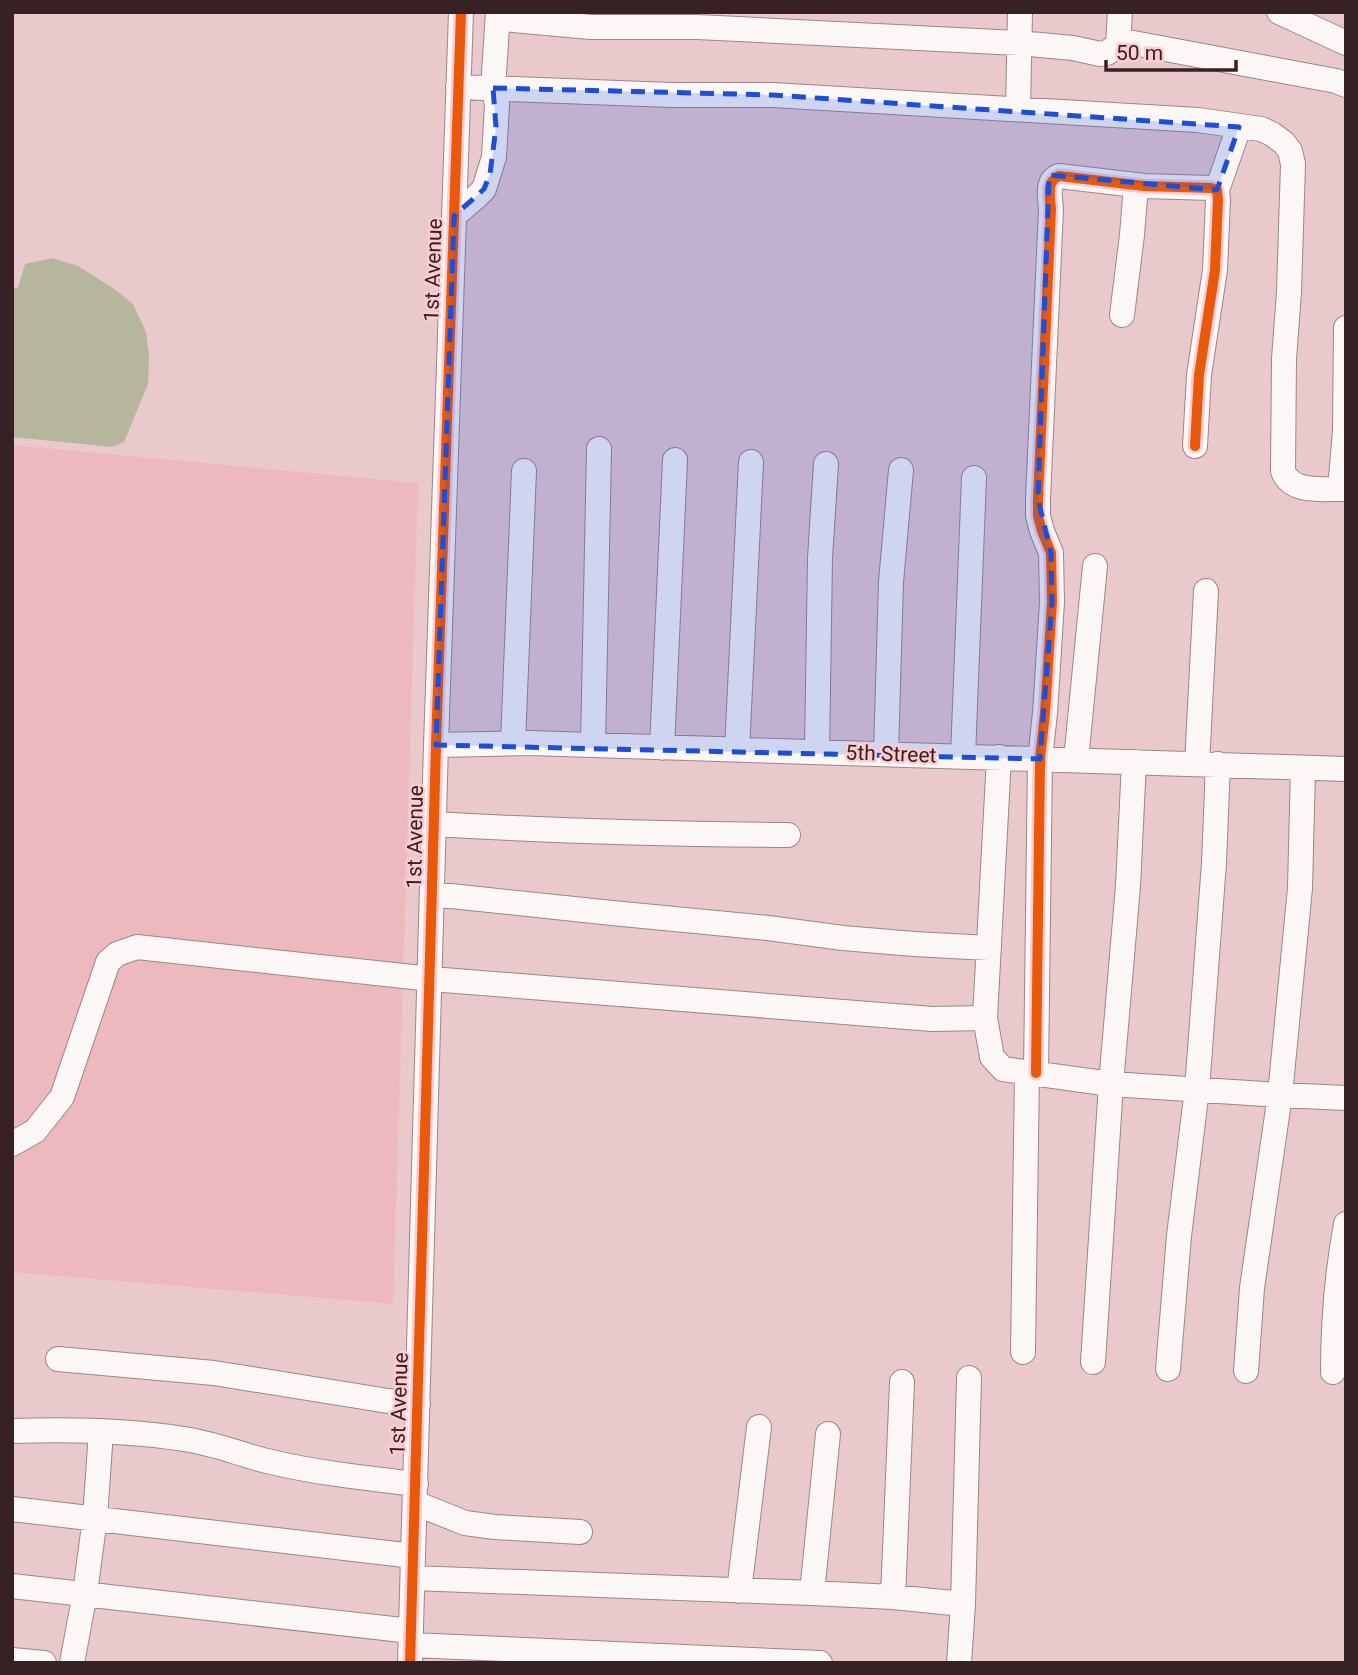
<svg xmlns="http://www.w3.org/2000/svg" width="1358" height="1675" font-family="Roboto,sans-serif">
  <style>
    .built { fill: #edb9be }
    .green { fill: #b6b69c }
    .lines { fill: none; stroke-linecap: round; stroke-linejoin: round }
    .minor-casing { stroke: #9e8587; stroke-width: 26 }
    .minor { stroke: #fcf7f7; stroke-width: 24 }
    .cycleway-casing { stroke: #fdccd0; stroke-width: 15 }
    .cycleway { stroke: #e8590c; stroke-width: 10 }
    .marked { fill: #1d4ed8; fill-opacity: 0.2; stroke: #1d4ed8; stroke-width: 5; stroke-dasharray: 14 9; stroke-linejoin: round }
    .labels { text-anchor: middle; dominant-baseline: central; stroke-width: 5; stroke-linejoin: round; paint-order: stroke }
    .street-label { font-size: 21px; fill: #382124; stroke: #fdccd0 }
  </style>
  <rect width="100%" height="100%" fill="#eac9cc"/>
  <path class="built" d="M12 445 418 483 393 1304 12 1272Z"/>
  <path class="green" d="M52 258 78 266 113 288 133 304 146 332 149 356 148 384 124 442 112 447 12 437V288H18L25 264Z"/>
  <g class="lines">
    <g class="minor-casing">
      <path id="minor" d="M498 12 507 19 513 20 591 27H697L1019 43 1073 48 1100 54 1107 53 1121 42H1128L1336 81 1346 85
        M1279 12 1346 43
        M1118 45 1120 12
        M458 87 671 95H773L1198 120 1261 129 1272 134 1284 143 1290 151 1293 164 1289 292 1284 359 1283 471C1292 495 1325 488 1346 489
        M1018 109 1020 12
        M1217 190 1239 127
        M454 216 475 198 484 189 494 157 497 104 493 88 498 12
        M1122 315 1132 235 1136 185
        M1340 489 1345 431 1346 328
        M513 743 524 471
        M436 745 530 743 1346 769
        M593 745 599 449
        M662 748 675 460
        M737 750 751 462
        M817 752 820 558 826 464
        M886 754 891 582 901 470
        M963 756 974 478
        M999 757 985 1018 992 1057 1003 1069 1111 1084 1280 1095 1346 1098
        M1076 760 1095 566
        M1197 764 1206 591
        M434 824C552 831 670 834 788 835
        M432 894 612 913 768 928 843 938 914 944 989 948
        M1036 1073 1040 759 1045 713 1052 602 1051 553 1042 531 1038 516V499L1051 209C1050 197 1046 181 1059 176L1144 186 1211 188 1217 190 1218 200 1215 270 1199 375 1195 446
        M12 1144 35 1131 62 1097 108 962 117 954 137 947 431 979 932 1019 985 1018
        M1023 1352 1027 1072
        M58 1359 214 1373 388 1401 418 1404
        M1093 1362 1111 1084 1128 886 1134 762
        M1168 1369 1179 1236 1197 1089 1214 863 1218 764
        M1246 1371 1252 1288 1280 1095 1300 888 1303 768
        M1333 1372C1333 1322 1337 1273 1346 1224
        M12 1431C69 1429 127 1430 184 1439 213 1443 239 1454 267 1461 316 1473 366 1478 416 1484
        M415 1503 465 1523 495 1527 580 1532
        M12 1509 413 1556
        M413 1578 812 1593 893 1597 963 1604
        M12 1586 411 1631
        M739 1591 759 1427
        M812 1593 828 1434
        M893 1597 902 1382
        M411 1645 820 1663
        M12 1660 44 1663
        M72 1663 85 1593 95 1518 101 1431
        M410 1663 436 745 461 12
        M959 1663 963 1604 969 1378"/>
    </g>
    <use href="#minor" class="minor"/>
    <g class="cycleway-casing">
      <path id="cycleway" d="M1036 1073 1040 759 1045 713 1052 602 1051 553 1042 531 1038 516V499L1051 209C1050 197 1046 181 1059 176L1144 186 1211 188 1217 190 1218 200 1215 270 1199 375 1195 446
        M410 1663 436 745 461 12"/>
    </g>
    <use href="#cycleway" class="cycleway"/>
  </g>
  <path class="marked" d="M493 88 773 95 1239 127 1217 190 1049 175 1038 499 1051 553 1052 602 1040 759 436 745 454 216 484 189 490 174 496 127Z"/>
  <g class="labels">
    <g class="street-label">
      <text transform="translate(433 270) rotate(-88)">1st Avenue</text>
      <text transform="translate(891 754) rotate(2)">5th Street</text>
      <text transform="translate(415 837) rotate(-89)">1st Avenue</text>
      <text transform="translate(399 1404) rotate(-88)">1st Avenue</text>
    </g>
  </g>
  <rect width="1358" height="1675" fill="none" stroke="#382124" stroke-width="28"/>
  <path d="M1106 60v10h130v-10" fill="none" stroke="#382124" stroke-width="3.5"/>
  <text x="1116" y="60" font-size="21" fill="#382124" stroke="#fdccd0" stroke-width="5" paint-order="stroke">50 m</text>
</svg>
